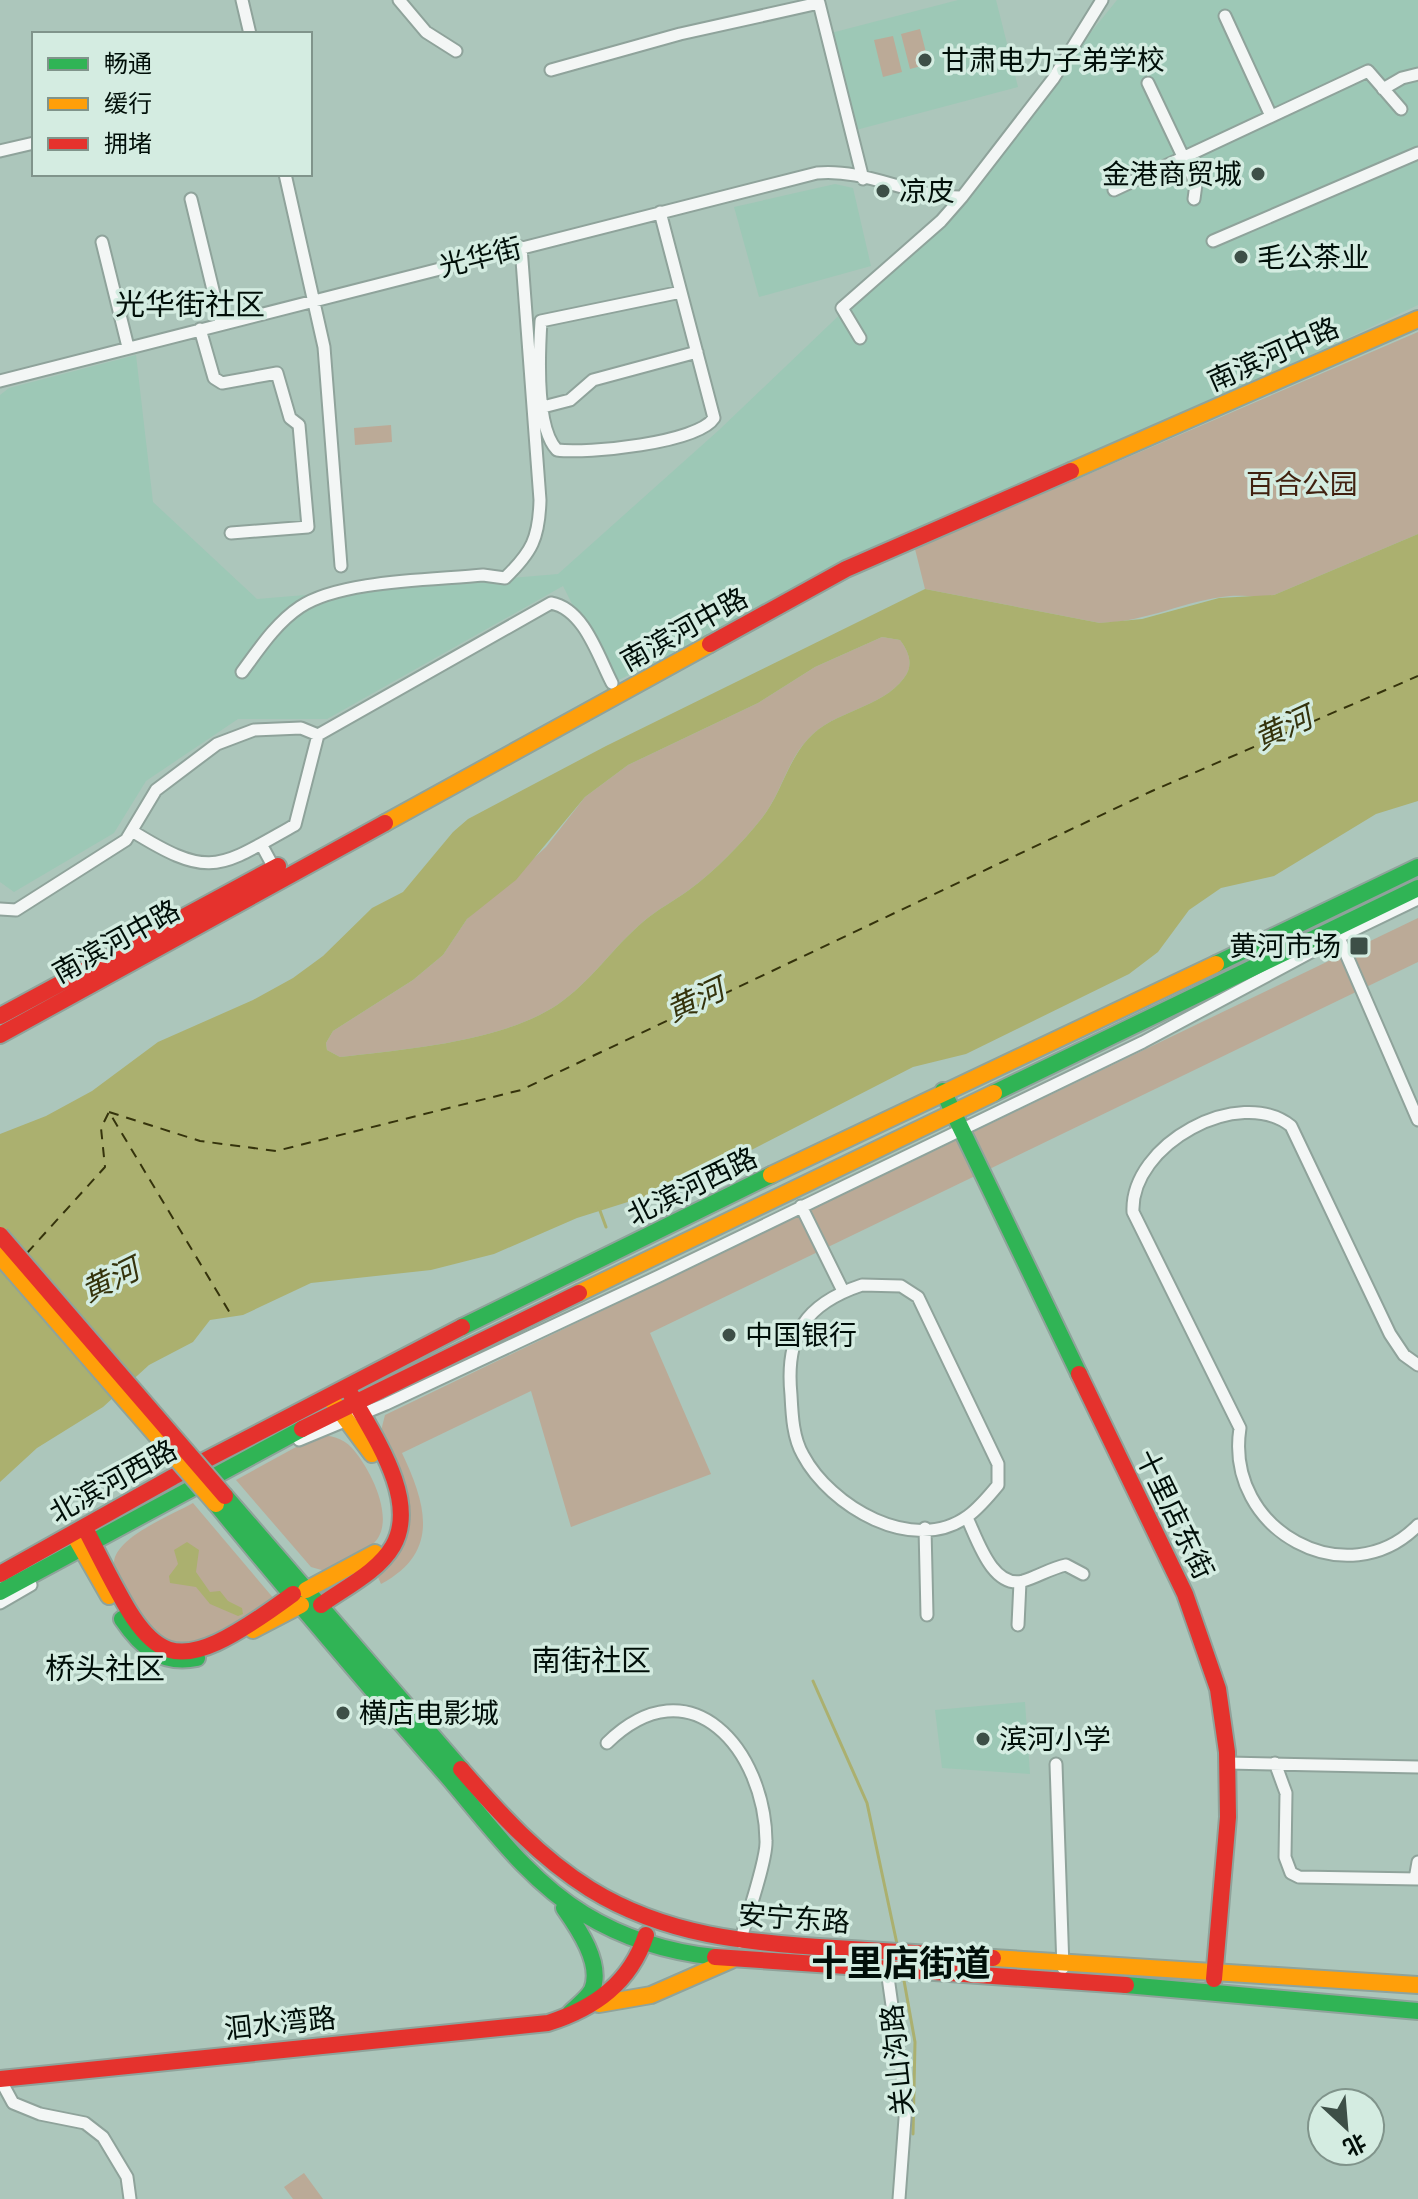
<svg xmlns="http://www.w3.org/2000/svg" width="1418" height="2199" font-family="'Space Grotesk','Noto Sans SC',sans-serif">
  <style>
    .built { fill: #9dc8b6 }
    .green { fill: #bbaa97 }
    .water { fill: #abb06f; fill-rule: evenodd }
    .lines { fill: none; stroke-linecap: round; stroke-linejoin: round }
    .stream { stroke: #abb06f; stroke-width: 3 }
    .ferry { stroke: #35330c; stroke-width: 2; stroke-dasharray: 10 8; stroke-linecap: butt }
    .street-casing { stroke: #8fa39b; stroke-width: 15 }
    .fast-casing { stroke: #8fa39b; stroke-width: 20 }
    .slow-casing { stroke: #8fa39b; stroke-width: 20 }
    .jam-casing { stroke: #8fa39b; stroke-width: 20 }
    .street { stroke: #f3f6f5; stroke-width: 11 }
    .fast { stroke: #30b455; stroke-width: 16 }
    .slow { stroke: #ff9f0a; stroke-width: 16 }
    .jam { stroke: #e5322d; stroke-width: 16 }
    .slow-bridge-casing { stroke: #8fa39b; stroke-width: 20; stroke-linecap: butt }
    .jam-bridge-casing { stroke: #8fa39b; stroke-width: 20; stroke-linecap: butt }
    .slow-bridge { stroke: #ff9f0a; stroke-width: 16 }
    .jam-bridge { stroke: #e5322d; stroke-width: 16 }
    .poi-dot { fill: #3d4f47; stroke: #d4ece1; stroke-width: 3 }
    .labels { text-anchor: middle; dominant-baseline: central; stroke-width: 7; stroke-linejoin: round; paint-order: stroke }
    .poi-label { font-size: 28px; fill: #010f09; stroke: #d4ece1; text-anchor: start }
    .street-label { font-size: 28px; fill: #010f09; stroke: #d4ece1 }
    .park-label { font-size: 28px; fill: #412110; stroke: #d4ece1 }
    .neighbourhood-label { font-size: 30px; fill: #010f09; stroke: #d4ece1 }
    .water-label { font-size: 30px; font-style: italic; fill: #35330c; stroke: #d4ece1 }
    .district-label { font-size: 36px; font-weight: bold; fill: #010f09; stroke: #d4ece1 }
  </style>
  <rect width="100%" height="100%" fill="#acc6bb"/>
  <path class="built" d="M958 0H996L1018 87 856 130 831 33Z
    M1117 0H1418V305L612 683 563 586 327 719H238L146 781 114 833 14 892 0 882V395L9 388 136 355 153 502 257 599 558 574 719 430 940 219Z
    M835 184 853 188 871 266 759 297 734 207Z
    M1025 1702 1030 1774 942 1768 935 1710Z"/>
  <path class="green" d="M920 29 929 64 910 69 901 34Z
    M893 36 902 72 883 77 874 40Z
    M1418 332V534L1274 595C1258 598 1245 595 1230 596 1186 600 1147 622 1100 623L925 589 915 549Z
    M391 425 392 442 355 445 354 428Z
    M882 637 900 640C909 652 914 665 904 678 881 709 834 710 808 739 787 761 781 794 762 818 742 843 715 871 689 890 674 901 658 909 644 921 613 947 591 982 557 1005 501 1042 406 1049 340 1057L327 1050 326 1043 333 1031 413 980 443 955 467 919 546 847 585 797 628 765 758 703 815 667Z
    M1418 918V962L650 1333 711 1474 571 1527 531 1391 402 1453C426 1504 441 1552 381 1584L377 1575C416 1541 418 1515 394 1469 390 1461 381 1449 381 1440 380 1433 383 1423 385 1415Z
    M318 1435C330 1435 343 1438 352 1448 370 1468 397 1520 374 1543 362 1555 340 1562 325 1571L311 1567 236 1480Z
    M193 1503 275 1600 193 1645 166 1647C147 1629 137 1613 125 1591 121 1582 113 1572 114 1562 116 1537 172 1515 193 1503Z
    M304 2173 323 2199H293L284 2187Z"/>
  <path class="water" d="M1418 534V801L1376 814 1274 876 1221 888 1189 910 1158 952 1129 974 966 1054 913 1067 685 1184 577 1218 494 1254 431 1270 311 1283 243 1315 210 1320 193 1342 149 1365 103 1407 37 1448 0 1482V1134L46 1116 92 1091 158 1042 253 1000 293 978 323 956 372 908 403 892 453 832 468 819 606 746 925 589 1100 623 1142 619 1219 598 1274 595ZM882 637 900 640C909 652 914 665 904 678 881 709 834 710 808 739 787 762 781 794 762 818 742 843 715 871 689 890 674 901 658 909 644 921 613 947 591 982 557 1005 501 1042 406 1049 340 1057L327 1050 326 1043 333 1031 413 980 443 955 467 919 516 880 585 797 628 765 758 703 815 667Z
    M187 1542 199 1550 196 1572 210 1592 220 1591 228 1601 242 1608 243 1614 238 1616 210 1604 196 1587 170 1583 169 1576 178 1564 174 1550Z"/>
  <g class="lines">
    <path class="stream" d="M599 1208 606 1227
      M813 1681 867 1803 897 1944
      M903 1975 915 2042 913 2134"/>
    <path class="ferry" d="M109 1112 200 1141 276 1151 521 1090 1152 791 1418 676
      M27 1253 105 1167 101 1128 109 1112 233 1318"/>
    <g class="street-casing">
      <path id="street" d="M242 0 250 34
        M399 0 426 32 456 51
        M1225 16 1271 116
        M551 70 680 34 819 3 863 179
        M1148 83 1196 184 1194 199
        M1383 89 1402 78 1418 74
        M0 151 34 143
        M285 174 324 347 341 566
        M1114 190 1368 71 1401 109
        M191 199 221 323
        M660 212 714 418C698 443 587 454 557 450 535 427 539 353 541 321L681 292
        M1213 241 1418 153
        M102 242 128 347
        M200 329 214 378 222 383 277 373 290 418 299 425 308 527 231 533
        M860 338 842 308 941 221 962 197 1053 79 1102 0
        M0 381 817 173C866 168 913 198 962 197
        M543 407 570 400 593 380 697 352
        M242 672C259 649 276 623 300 607 340 580 433 580 483 575L505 578C532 552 539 538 540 500L521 247
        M132 831C211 880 218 868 295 825L318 735
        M261 844 274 868
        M0 909 16 910 126 840 156 790 217 744 254 730 301 728 318 735 551 603C584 609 598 656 612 683
        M1337 933 1418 1120
        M801 1206 843 1291
        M862 1285 901 1286 918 1297 998 1464V1485C989 1496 979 1508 968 1516 913 1556 830 1506 803 1455 793 1438 792 1415 791 1395 785 1335 805 1304 862 1285Z
        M1418 1365 1404 1355 1390 1334 1291 1126C1240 1085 1130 1144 1133 1212L1240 1428C1224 1531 1348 1597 1418 1525
        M299 1440 386 1404 657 1277 1143 1042 1339 937 1418 899
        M967 1518C977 1538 992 1589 1023 1581 1037 1577 1051 1568 1066 1565L1083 1574
        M925 1528 927 1615
        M0 1603 31 1585
        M1018 1625 1020 1582
        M607 1743C691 1661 765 1751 766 1841 767 1860 746 1920 740 1942
        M1228 1763 1418 1767
        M1275 1763 1286 1793 1285 1857 1291 1873 1299 1877 1418 1879
        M1056 1764 1063 1968
        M1415 1879 1418 1862
        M887 1970 906 2105 899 2199
        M0 2079 13 2103 40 2114 85 2123 103 2137 127 2177 130 2199"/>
    </g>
    <g class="fast-casing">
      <path id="fast" d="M1216 964 1418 867
        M943 1091 1079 1374
        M994 1093 1418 888
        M462 1327 771 1175
        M225 1496 461 1769
        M216 1504C292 1596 369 1687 448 1777 489 1825 529 1881 584 1914 625 1939 667 1952 715 1957
        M0 1592 302 1429
        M122 1619C141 1647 161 1665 197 1658
        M564 1908C578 1928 603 1964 592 1990 587 1999 577 2006 570 2013
        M1126 1985 1418 2011"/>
    </g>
    <g class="slow-casing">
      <path id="slow" d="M1071 471 1418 319
        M385 823 710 644
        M771 1175 1216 964
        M579 1293 994 1093
        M331 1399 372 1454
        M77 1540 109 1596
        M306 1590 375 1553
        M253 1630 301 1605
        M993 1958 1418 1985
        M599 2004 651 1995 731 1960"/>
    </g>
    <g class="jam-casing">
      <path id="jam" d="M710 644 846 569 1071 471
        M0 1016 278 866
        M0 1035 385 823
        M1079 1374 1185 1594 1218 1689 1227 1752 1228 1817 1214 1979
        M302 1429 579 1293
        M87 1532C153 1661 160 1692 293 1594
        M0 1574 173 1477 462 1327
        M321 1605C344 1588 378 1572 393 1546 420 1499 371 1432 349 1391
        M461 1769C500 1814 539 1857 590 1889 666 1936 748 1943 835 1948 888 1951 940 1955 993 1958
        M715 1957 1126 1985
        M0 2079 548 2023C595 2008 630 1983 646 1935"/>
    </g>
    <use href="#street" class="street"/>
    <use href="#fast" class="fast"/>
    <use href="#slow" class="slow"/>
    <use href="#jam" class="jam"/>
    <g class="slow-bridge-casing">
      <path id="slow-bridge" d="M0 1256 216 1504"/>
    </g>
    <g class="jam-bridge-casing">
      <path id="jam-bridge" d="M0 1235 225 1496"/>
    </g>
    <use href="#slow-bridge" class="slow-bridge"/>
    <use href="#jam-bridge" class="jam-bridge"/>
  </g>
  <g class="poi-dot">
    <circle cx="925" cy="60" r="8"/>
    <circle cx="1258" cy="174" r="8"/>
    <circle cx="883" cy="191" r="8"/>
    <circle cx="1241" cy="257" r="8"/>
    <rect x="1349" y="936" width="20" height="20" rx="4"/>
    <circle cx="729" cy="1335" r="8"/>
    <circle cx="343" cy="1713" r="8"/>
    <circle cx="983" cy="1739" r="8"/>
  </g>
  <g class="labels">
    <g class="poi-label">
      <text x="941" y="60">甘肃电力子弟学校</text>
      <text x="1242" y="174" text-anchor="end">金港商贸城</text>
      <text x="899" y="191">凉皮</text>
      <text x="1257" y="257">毛公茶业</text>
      <text x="1341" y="946" text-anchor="end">黄河市场</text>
      <text x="745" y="1335">中国银行</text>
      <text x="359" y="1713">横店电影城</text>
      <text x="999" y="1739">滨河小学</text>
    </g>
    <g class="street-label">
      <text transform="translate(480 257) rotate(-14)">光华街</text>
      <text transform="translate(1273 354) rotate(-24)">南滨河中路</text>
      <text transform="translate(684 629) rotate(-29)">南滨河中路</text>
      <text transform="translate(116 941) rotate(-29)">南滨河中路</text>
      <text transform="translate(692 1186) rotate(-26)">北滨河西路</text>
      <text transform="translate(113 1481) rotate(-29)">北滨河西路</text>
      <text transform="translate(1175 1514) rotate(64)">十里店东街</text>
      <text transform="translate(794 1918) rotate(4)">安宁东路</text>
      <text transform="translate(280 2023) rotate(-6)">洄水湾路</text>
      <text transform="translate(897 2060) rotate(-96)">关山沟路</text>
    </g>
    <g class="park-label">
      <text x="1302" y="484">百合公园</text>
    </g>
    <g class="neighbourhood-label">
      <text x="190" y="304">光华街社区</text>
      <text x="591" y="1660">南街社区</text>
      <text x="105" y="1668">桥头社区</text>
    </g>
    <g class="water-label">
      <text transform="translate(1283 728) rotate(-25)">黄河</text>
      <text transform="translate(695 1000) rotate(-25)">黄河</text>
      <text transform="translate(110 1280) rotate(-26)">黄河</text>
    </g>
    <g class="district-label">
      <text x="901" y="1964">十里店街道</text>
    </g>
  </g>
  <rect x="32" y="32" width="280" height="144" fill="#d4ece1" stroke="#80948b" stroke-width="2"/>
  <rect x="48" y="58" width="40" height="12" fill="#30b455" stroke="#80948b" stroke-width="2"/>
  <text x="104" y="72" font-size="24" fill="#010f09">畅通</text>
  <rect x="48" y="98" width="40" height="12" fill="#ff9f0a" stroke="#80948b" stroke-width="2"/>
  <text x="104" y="112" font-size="24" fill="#010f09">缓行</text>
  <rect x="48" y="138" width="40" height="12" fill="#e5322d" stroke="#80948b" stroke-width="2"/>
  <text x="104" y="152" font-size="24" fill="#010f09">拥堵</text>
  <g transform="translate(1346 2127) rotate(154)"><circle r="38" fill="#d4ece1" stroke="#80948b" stroke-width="2"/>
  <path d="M0-6L14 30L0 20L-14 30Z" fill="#3d4f47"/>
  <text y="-12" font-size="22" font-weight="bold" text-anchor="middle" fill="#010f09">北</text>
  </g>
</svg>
